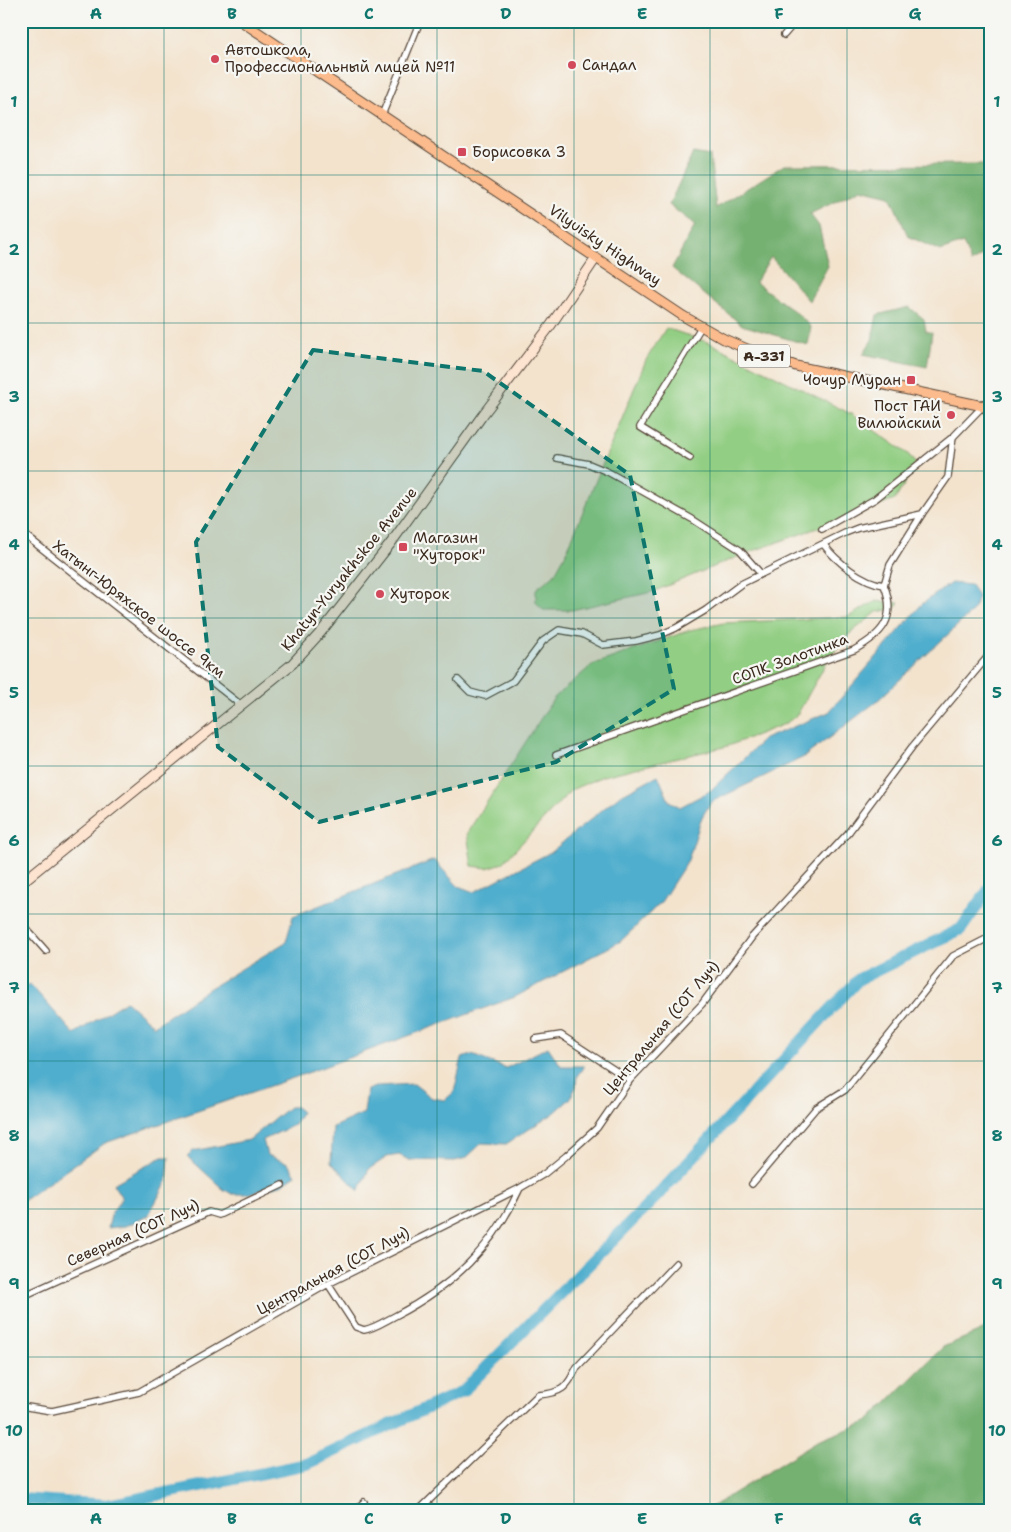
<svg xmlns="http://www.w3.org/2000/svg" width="1011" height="1532" font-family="'Shantell Sans',sans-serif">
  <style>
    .green { fill: #92ce83; stroke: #667c50 }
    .forest { fill: #75b171; stroke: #586e48 }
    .water { fill: #4faecd; stroke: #456c76 }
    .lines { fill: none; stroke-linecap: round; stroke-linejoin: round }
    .river { stroke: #4faecd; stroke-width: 12 }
    .street-casing { stroke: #574638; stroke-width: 8 }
    .secondary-casing { stroke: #574638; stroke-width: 11 }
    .primary-casing { stroke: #574638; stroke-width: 11 }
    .highway-casing { stroke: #574638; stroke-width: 14 }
    .street { stroke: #fff; stroke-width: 5.5 }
    .secondary { stroke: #fde4d1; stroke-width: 9 }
    .primary { stroke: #fbbb8d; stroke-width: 9 }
    .highway { stroke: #fbbb8d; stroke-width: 11 }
    .marked { fill: #0f766e; fill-opacity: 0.2; stroke: #0f766e; stroke-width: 4; stroke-dasharray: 10 6; stroke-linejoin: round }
    .grid { fill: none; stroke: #0f766e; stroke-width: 1; stroke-opacity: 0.55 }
    .poi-dot { fill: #d1495b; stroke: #f6f6f2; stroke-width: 2 }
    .labels { text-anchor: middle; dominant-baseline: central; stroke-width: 4.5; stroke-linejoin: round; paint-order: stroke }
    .shield { fill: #f6f6f2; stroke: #73675e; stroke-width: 1 }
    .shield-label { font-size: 14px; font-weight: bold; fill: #3b2a1e }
    .poi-label { font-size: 15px; fill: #3b2a1e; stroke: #f6f6f2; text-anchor: start }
    .street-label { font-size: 15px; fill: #3b2a1e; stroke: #f6f6f2 }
    .neatline { fill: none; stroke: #0f766e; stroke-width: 2 }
    .grid-label { font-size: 16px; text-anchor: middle; font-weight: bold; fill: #0f766e }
  </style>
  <rect width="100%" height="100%" fill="#f6f6f2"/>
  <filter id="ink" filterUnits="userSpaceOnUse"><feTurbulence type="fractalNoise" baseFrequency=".02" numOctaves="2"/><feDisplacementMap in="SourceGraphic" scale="10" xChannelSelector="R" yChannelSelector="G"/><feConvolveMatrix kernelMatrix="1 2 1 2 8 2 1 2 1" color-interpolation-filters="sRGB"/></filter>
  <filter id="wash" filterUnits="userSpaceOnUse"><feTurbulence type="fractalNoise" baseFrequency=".0096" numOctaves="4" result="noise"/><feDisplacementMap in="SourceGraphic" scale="20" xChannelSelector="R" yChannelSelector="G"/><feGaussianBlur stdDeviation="1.12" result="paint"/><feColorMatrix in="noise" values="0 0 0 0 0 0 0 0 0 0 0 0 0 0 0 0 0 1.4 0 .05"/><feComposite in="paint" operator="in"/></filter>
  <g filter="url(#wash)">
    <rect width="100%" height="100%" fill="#f3e3cd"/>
    <path class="green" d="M666 328 710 343 851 414 908 454 916 464 895 500 742 555 652 592 572 610H543L536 602V589L554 575 565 555 646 360Z
      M876 601 899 603 894 609 877 612 847 636 829 658 797 715 785 724 728 746 603 776 571 790 503 863 487 868 472 866 467 833 554 698 592 665 690 630 724 623 848 617Z"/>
    <path class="forest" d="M693 153 710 156 716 208 784 165 983 164 990 166V250L971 263 963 243 940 251 908 236 890 196 861 189 810 214 819 226 828 266 809 301 771 257 755 282 798 314 811 327 808 345 742 325 672 268 695 225 669 205Z
      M909 307 924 319 926 331 932 333 927 367 863 354 872 340 877 315Z
      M990 1327V1511H705L817 1441 867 1422 943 1347Z"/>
    <path class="water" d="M951 583 971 585 978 597 973 611 876 702 804 757 711 802 702 817 688 860 661 902 621 941 515 997 296 1077 105 1143 24 1200 21 1195V990L30 984 74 1034 126 1001 154 1026 210 988 286 942 293 916 434 860 458 886 474 892 551 852 619 796 658 775 669 801 680 807 710 791 764 739 829 712 922 604Z
      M548 1047 561 1066H584L577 1076 576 1087 570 1099 553 1114 506 1144 482 1143 466 1158 455 1161 409 1160 399 1155 387 1157 369 1169 359 1191 331 1162 333 1127 364 1113 367 1090 378 1086 414 1084 432 1098 445 1100 454 1092 462 1058 472 1055 506 1068Z
      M289 1107H296L302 1112 294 1125 263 1140 267 1155 288 1163 296 1175 281 1185 247 1194H232L223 1189 187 1156 193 1151 249 1140Z
      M162 1157H169L167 1181 148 1216 125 1226 108 1228 112 1212 122 1198 113 1184Z"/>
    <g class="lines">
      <path class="river" d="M21 1499 108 1505 307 1464 463 1391 657 1196 859 979 961 929 990 888"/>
    </g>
  </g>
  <g filter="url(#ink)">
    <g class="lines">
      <g class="street-casing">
        <path id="street" d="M784 35 796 21
          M382 115 420 21
          M557 458 589 464 608 472 692 519 740 550 761 574
          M690 458 640 427 701 327
          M822 529 875 499 953 437 983 406
          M21 532 241 705
          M824 545C837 562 862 582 884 585
          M458 680 470 692 485 696 513 681 543 641 559 630 582 634 603 645 636 641 660 635 676 628 706 610 741 584 845 533 858 528 922 514
          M556 755 854 650C883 634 897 618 884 585L890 565 922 514 948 477 953 437
          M21 923 46 951
          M535 1039 561 1035 630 1080
          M752 1184 816 1108 845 1090 953 956 990 937
          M328 1284 356 1327 364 1330C375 1328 385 1321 395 1316 453 1286 493 1247 520 1188
          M21 1297 209 1212 219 1215 282 1185
          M21 1406 52 1411 139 1392 328 1284 520 1188 544 1174 566 1156 597 1128 630 1080 702 1004 752 937 848 833 912 747 990 654
          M354 1511 364 1502
          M418 1511 538 1395C562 1393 567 1388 577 1367L676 1263"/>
      </g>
      <g class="secondary-casing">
        <path id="secondary" d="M21 883 292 664 321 632 391 543 482 416 551 325 596 258"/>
      </g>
      <g class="primary-casing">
        <path id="primary" d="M241 21 683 316 724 339 747 349 796 366 983 406"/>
      </g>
      <g class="highway-casing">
        <path id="highway" d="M983 406 990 407"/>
      </g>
      <use href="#street" class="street"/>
      <use href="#secondary" class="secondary"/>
      <use href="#primary" class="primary"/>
      <use href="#highway" class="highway"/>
    </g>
  </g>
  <path class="marked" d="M313 350 483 371 630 475 674 689 556 762 319 822 218 747 196 542Z"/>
  <path class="grid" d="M164 21V1511M301 21V1511M437 21V1511M574 21V1511M710 21V1511M847 21V1511M21 175H990M21 323H990M21 471H990M21 618H990M21 766H990M21 914H990M21 1061H990M21 1209H990M21 1357H990"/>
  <g class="poi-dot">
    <circle cx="215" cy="59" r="5"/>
    <circle cx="572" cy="65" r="5"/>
    <rect x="457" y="147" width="10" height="10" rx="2.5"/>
    <rect x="906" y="375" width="10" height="10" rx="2.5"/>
    <circle cx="951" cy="415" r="5"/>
    <rect x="398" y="542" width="10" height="10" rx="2.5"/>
    <circle cx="380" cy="594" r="5"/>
  </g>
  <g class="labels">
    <rect class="shield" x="738" y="344.5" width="52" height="23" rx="4"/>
    <g class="shield-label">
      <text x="764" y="356">А-331</text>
    </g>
    <g class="poi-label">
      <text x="225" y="50">Автошкола,<tspan x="225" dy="17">Профессиональный лицей №11</tspan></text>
      <text x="582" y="65">Сандал</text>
      <text x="472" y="152">Борисовка 3</text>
      <text x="901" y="380" text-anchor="end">Чочур Муран</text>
      <text x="941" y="406" text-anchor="end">Пост ГАИ<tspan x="941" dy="17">Вилюйский</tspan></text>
      <text x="413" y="538">Магазин<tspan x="413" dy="17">"Хуторок"</tspan></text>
      <text x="390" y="594">Хуторок</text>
    </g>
    <g class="street-label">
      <text transform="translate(605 245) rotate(34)">Vilyuisky Highway</text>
      <text transform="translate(349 569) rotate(-51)">Khatyn-Yuryakhskoe Avenue</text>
      <text transform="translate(139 609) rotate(38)">Хатынг-Юряхское шоссе 9км</text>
      <text transform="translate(790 659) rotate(-20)">СОПК Золотинка</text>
      <text transform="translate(661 1028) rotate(-50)">Центральная (СОТ Луч)</text>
      <text transform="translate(133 1233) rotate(-24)">Северная (СОТ Луч)</text>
      <text transform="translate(333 1271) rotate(-28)">Центральная (СОТ Луч)</text>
    </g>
  </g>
  <rect width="1011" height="1532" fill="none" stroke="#f6f6f2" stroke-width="55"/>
  <rect x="28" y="28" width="956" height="1476" class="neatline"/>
  <g class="grid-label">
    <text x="96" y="19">A</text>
    <text x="232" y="19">B</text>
    <text x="369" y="19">C</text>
    <text x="506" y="19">D</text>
    <text x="642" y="19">E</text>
    <text x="779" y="19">F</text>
    <text x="915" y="19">G</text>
    <text x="14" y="107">1</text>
    <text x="997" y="107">1</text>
    <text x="14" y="255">2</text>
    <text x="997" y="255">2</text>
    <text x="14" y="402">3</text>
    <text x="997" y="402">3</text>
    <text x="14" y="550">4</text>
    <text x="997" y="550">4</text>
    <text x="14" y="698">5</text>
    <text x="997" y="698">5</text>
    <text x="14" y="846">6</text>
    <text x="997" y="846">6</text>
    <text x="14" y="993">7</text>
    <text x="997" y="993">7</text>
    <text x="14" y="1141">8</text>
    <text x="997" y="1141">8</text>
    <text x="14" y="1289">9</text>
    <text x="997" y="1289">9</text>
    <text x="14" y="1436">10</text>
    <text x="997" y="1436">10</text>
    <text x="96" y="1524">A</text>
    <text x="232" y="1524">B</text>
    <text x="369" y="1524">C</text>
    <text x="506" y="1524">D</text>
    <text x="642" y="1524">E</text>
    <text x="779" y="1524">F</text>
    <text x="915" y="1524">G</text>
  </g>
</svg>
